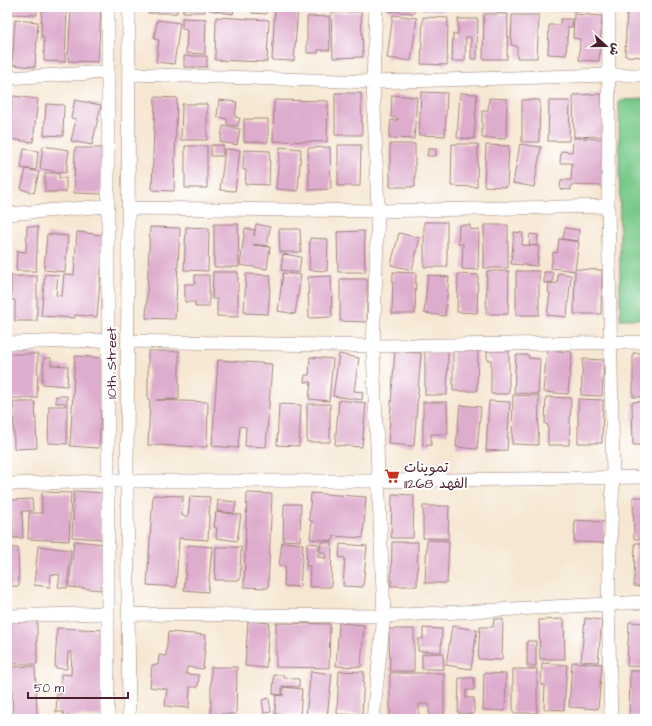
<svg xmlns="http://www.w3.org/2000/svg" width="652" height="726" font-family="'Architects Daughter','Playpen Sans Arabic',sans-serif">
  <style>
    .green { fill: #78c98a; stroke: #61745a }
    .building { fill: #deaccd }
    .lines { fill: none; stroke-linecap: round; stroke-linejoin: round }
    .minor-casing { stroke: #a0837e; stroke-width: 14 }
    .minor { stroke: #fff; stroke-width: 13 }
    .labels { text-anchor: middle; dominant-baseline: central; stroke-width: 4; stroke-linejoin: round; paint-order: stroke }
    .street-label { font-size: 14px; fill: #4a1f2b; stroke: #fff }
    .poi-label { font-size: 14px; fill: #4a1f2b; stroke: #fff; text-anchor: start }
  </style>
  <rect width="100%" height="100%" fill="#fff"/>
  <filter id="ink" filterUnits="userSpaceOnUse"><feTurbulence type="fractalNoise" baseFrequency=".025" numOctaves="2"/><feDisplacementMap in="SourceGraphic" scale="8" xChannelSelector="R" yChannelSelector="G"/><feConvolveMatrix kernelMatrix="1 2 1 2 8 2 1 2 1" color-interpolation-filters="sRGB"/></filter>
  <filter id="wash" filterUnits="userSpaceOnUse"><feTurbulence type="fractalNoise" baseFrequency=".012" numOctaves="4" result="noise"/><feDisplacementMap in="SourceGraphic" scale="16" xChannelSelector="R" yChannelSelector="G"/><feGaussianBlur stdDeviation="0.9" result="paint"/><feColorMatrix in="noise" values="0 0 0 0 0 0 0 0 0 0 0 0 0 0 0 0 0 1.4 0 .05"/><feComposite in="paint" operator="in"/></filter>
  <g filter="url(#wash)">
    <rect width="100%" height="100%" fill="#f6e7d2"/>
    <path class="green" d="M645 99V319H620L619 100Z"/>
    <g id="blocks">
      <path class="building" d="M11 7H37V15L10 14Z
        M42 7H67L65 62 44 61V37H41Z
        M71 7H101L98 62 68 61Z
        M148 7H177V13H148Z
        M183 7H205V12H183Z
        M209 7H234L233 14 209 10Z
        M252 7H267L266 14 252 13Z
        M275 7H298L294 61 272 60Z
        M304 7H328L329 10 305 12Z
        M343 7H360V10L343 8Z
        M387 7H414V13L387 11Z
        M422 7H444V11L422 10Z
        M453 7H475V11L452 9Z
        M484 7H507V12L484 11Z
        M514 7H536V9H514Z
        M544 7H569V10H544Z
        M572 7H601V11H572Z
        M627 7H645V57L625 56Z
        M361 11 363 57 333 58 331 13Z
        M484 14H508L507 59H483Z
        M574 14 602 16 599 61 579 60 580 39 573 38Z
        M393 15 417 18 411 61 387 58Z
        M512 15H539L537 58H517V46L511 45Z
        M329 16 330 50H318V53H307V17Z
        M216 17 269 20 267 62 215 60Z
        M423 17 448 18 447 65 421 64Z
        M182 18 206 19 205 54 186 53 187 30 182 29Z
        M458 19H478L477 59H471V37H466L465 61H452L453 34H458Z
        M560 19H573L572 27H568L566 55 548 54 549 25H560Z
        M15 20 38 22 35 67 12 65Z
        M157 20 180 23 174 64 156 62 159 40 154 39Z
        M184 56H207V67H184Z
        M421 92 447 93 445 136 419 135Z
        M335 93H361L362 135H335Z
        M460 93 477 94 474 139 457 138Z
        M602 94 603 136 574 137 573 95Z
        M392 95 417 97 414 139 389 138 391 120H398V118L391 117Z
        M13 96 38 99 33 142 8 139Z
        M155 97 177 98 174 191 152 190Z
        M489 98 507 99 506 139 482 138V111H488Z
        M75 100 101 105 92 145 71 141 76 119 71 118Z
        M219 100 237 102 235 117 240 118 238 126 227 125V119L217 117Z
        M274 100 328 101 327 142 273 141Z
        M522 100H540L539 142H522Z
        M549 101H570L569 141H548Z
        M46 104 64 105 63 136 44 135Z
        M182 104H207V140H181Z
        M244 119H268V142H244Z
        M223 126 240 129 237 145 220 142Z
        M573 138 605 139 602 186 571 185V190L560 189 561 180H571L572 163H560L561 151 572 152Z
        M390 144H415V187H390Z
        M452 144H478L477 187 451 186Z
        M520 144 541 147 534 187 513 183Z
        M211 145H223V156H211Z
        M338 145H361L360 186H338Z
        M486 145 509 146 507 187 484 186Z
        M43 146 69 150 66 173 40 169Z
        M185 146H207V188H185Z
        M280 147 301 149 298 191 276 189Z
        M330 147 331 189 309 190 308 148Z
        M75 148H104L102 194 74 193Z
        M24 149 38 151 36 170 21 168Z
        M225 149 240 150 235 191 220 190Z
        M428 149H436V156H427Z
        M244 150 270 151 269 185 245 184 246 170H243Z
        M26 169 39 172 34 193 21 189Z
        M45 173H59V178H66V192H45Z
        M424 222H447V267H424Z
        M214 224H238L239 267H214Z
        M256 224 270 227 267 246 253 244V245L270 247 267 269 240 265 245 228 255 230 254 236Z
        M459 225H470V229L479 230 478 270 462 269 463 244H458Z
        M484 225H508V268H484Z
        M27 226 38 227 36 271H16L17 251 26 252Z
        M150 227 180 228 175 319 146 318Z
        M186 227 209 228 208 271 184 270Z
        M565 228 579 230 578 241 563 239Z
        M279 229H300L301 252H280Z
        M364 231 365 272H338L337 232Z
        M77 232 104 235 97 317 75 315V318L41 316 45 274 58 275 56 295 62 296 64 274 74 275Z
        M514 232 523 233 522 245 539 246 537 266 511 264Z
        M399 233 420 238 412 270 391 265Z
        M47 234 68 236 65 272 44 270Z
        M530 234 538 235 537 246 529 245Z
        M310 238 328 239 327 271 309 270Z
        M559 239 579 242 575 269 602 270 601 314H574L575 271 551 268 553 252 557 253Z
        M283 254 301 257 299 273 281 270Z
        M487 271H509L508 314H486Z
        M516 271H539V315H516Z
        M213 272H238V317L217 316V299H212Z
        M393 272 416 273 415 314H392Z
        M544 272H553V282L544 283Z
        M283 273 301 275 295 314 278 311Z
        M558 273 571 275 567 317 547 315 550 293 548 292 549 283 557 284Z
        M246 274 271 275 268 314 244 313Z
        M458 274 478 275 477 313 457 312Z
        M195 275H209V307H195V302H185V284H195Z
        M428 275 449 277 445 316 424 313Z
        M11 276H37V321H15V300H11Z
        M331 276 332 317 309 318 308 277Z
        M340 279H367V322L340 321Z
        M453 347H478L477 391H453Z
        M547 350 572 352 568 394 543 392Z
        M148 351H179V399L156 400 208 402 207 447 148 445 150 400H148Z
        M395 351 421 353 414 446 388 444Z
        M425 351H448L447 395H425Z
        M487 351H509V394H491V360H487Z
        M633 353H645V397H633Z
        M9 354H38L37 398H9Z
        M339 354 359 358 354 391 363 392 362 400 333 396Z
        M516 355H529L528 358 540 359 538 394 514 393Z
        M75 356 104 358 99 448 70 446Z
        M310 357 333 359 329 401 309 399 311 382H304L305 375H309Z
        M44 358H51V365L68 366 67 386 42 384Z
        M583 359 604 360 602 396 581 395Z
        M218 360 272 364 266 447 245 446 246 427 240 426 238 448 212 446Z
        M513 395 539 396 538 445 512 444Z
        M56 396H67V444L48 443 49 406H65V403H56Z
        M546 397 571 398 569 445H548V425L545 424Z
        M578 399 603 400 602 443H578Z
        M339 400 366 403 362 447 335 445Z
        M489 401 510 402 507 450 486 451Z
        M645 401V445H633L632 402Z
        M13 402H35L37 448 14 449Z
        M423 402H447L448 434H431V445L423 446Z
        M279 404 301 405 299 446 277 445Z
        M307 404H330V442H307Z
        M460 405 481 407 477 449 456 447Z
        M74 491 104 493 102 539 72 537Z
        M42 492 71 493 69 541 28 539 29 513H42Z
        M247 493 272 494 268 588 244 587Z
        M311 493 366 497 363 538 334 536 333 541 310 539 312 521 309 520Z
        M392 494 414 495 413 538H391Z
        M153 495 183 496 182 516H188L190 496 210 497 208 540 179 538 176 587 147 585Z
        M633 497H645V539H634Z
        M32 499 33 511H22L23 538H13L11 500Z
        M218 500 236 502 234 513 217 511Z
        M284 504H301L300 541 283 540Z
        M423 506H449L448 539 423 538Z
        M216 512 241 515 237 541 216 538 217 528 214 527Z
        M575 520 605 522 604 543 574 542Z
        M427 540 449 541 447 583H425Z
        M74 541 105 544 101 590 69 587Z
        M282 542 303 544 300 587 284 586 285 566H279Z
        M321 542H332L331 587H309L310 566H306L307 543 319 544 318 557 326 558 325 552H320Z
        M392 542H418L417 586H391Z
        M635 543H645V587L634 586Z
        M340 544 367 546 363 587 343 586 345 558 339 557Z
        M188 545 212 547 208 592 184 590Z
        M38 546 71 550 67 588 58 587 60 575 51 574 50 587 34 585Z
        M216 547H241L240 580H215Z
        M7 548H18L19 586H7Z
        M11 618H37V664H11Z
        M585 618 602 620 598 662 581 661Z
        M494 619H503L502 660 478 659 480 627H493Z
        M564 619 565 659H540L539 620Z
        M248 621 269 623 266 668 245 666Z
        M629 622 645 623V667L627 666Z
        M276 623 330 624 329 668 276 667Z
        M339 623 364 625 361 667 336 666Z
        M452 626 477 630 471 669 446 665Z
        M57 628 105 630 102 717 63 716 64 712H56L57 694H61V674L71 675 72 652H68L67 669 55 668Z
        M423 628 442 629 441 652 418 651V639H423Z
        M389 629H414V671H390Z
        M168 632 206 635 203 669 187 667 186 674 199 675 198 687H190L189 708 165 706 167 689 150 687 152 665H158L159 655 166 656Z
        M527 641H536V666H527Z
        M443 653 444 669H422V654Z
        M572 662 602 664 598 709 569 707Z
        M542 663 567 665 564 710 544 709 545 685H541Z
        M35 666 37 714 13 715 11 667Z
        M211 667H237L236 714H211Z
        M513 669H537V713H513Z
        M311 671 332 674 327 717 306 715Z
        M339 671 364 672 362 715 337 714Z
        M630 671H645V716H629Z
        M390 673H444V716H429V704H419V716H390Z
        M484 673 506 674 505 711 483 710Z
        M274 675H284V678L299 679V687L282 686V695L273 694Z
        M459 678H474V690H466V698H474V714L458 713Z
        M283 687 302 689 300 715 275 714 276 695 283 696Z
        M269 698 271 712 264 713 262 700Z"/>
    </g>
  </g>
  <g filter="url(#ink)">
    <use href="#blocks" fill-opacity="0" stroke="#a0837e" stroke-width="1"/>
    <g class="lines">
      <g class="minor-casing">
        <path id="minor" d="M129 7 127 481 129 719
          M609 7 608 206 613 477 608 603 611 719
          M129 74 373 82 609 75H645
          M7 78 108 72
          M129 208 378 211 608 206
          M7 214 108 206
          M128 341 374 346 645 342
          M7 343 108 340
          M7 484 108 481H379L645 477
          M129 614 384 616 645 602
          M7 616 108 613
          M108 719V7
          M373 719 384 616 373 350 378 211 373 82 376 7"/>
      </g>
      <use href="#minor" class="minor"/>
    </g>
  </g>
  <defs>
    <g id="supermarket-bare" transform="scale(1.2)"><path d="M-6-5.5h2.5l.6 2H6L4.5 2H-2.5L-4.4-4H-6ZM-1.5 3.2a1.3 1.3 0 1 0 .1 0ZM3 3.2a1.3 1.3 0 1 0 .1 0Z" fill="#c8321e" stroke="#fff" stroke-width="2.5" paint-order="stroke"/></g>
  </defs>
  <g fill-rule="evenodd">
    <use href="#supermarket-bare" x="392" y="476"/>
  </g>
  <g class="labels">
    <g class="street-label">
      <text transform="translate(112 363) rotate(-90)">10th Street</text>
    </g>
    <g class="poi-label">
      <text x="404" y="468">تموينات<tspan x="404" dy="16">الفهد 11268</tspan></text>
    </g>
  </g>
  <rect width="652" height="726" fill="none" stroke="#fff" stroke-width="24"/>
  <g transform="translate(606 46) rotate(111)" stroke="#ffffff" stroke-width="3" paint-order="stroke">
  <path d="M0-3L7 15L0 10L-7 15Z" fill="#4a1f2b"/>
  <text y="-6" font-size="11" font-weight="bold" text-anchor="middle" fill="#4a1f2b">ش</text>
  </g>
  <path d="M28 692v6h100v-6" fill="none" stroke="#4a1f2b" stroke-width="2"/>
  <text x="34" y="692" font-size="12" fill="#4a1f2b" stroke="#ffffff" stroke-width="3" paint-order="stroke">50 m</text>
</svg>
